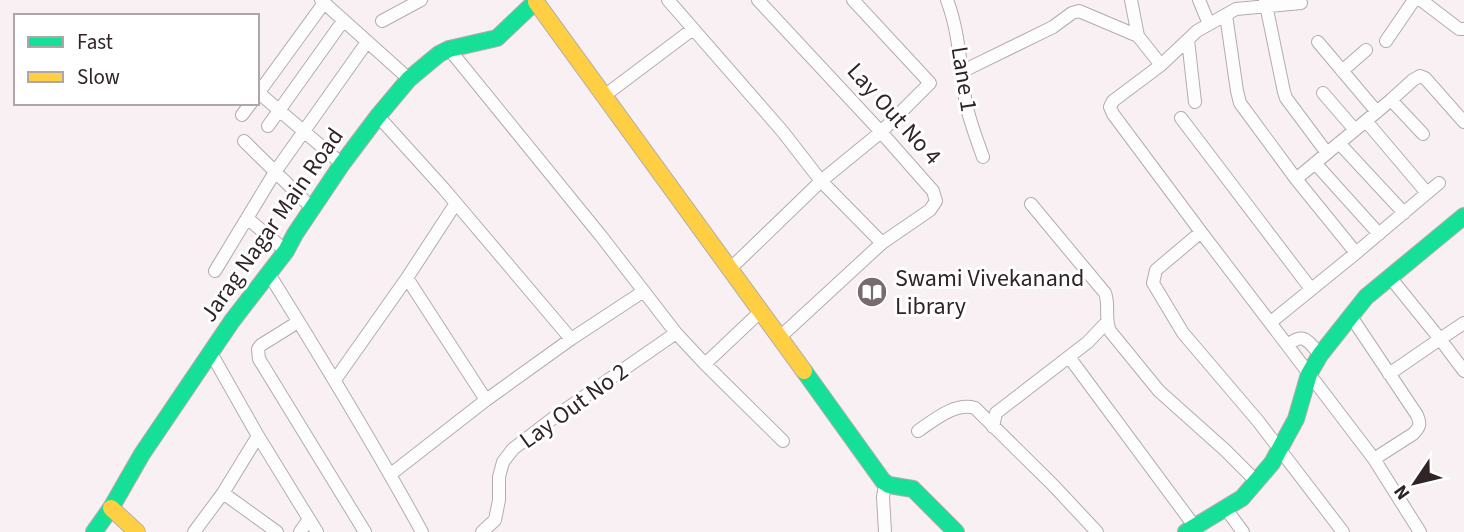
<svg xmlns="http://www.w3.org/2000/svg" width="1464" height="532" font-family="'Source Sans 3',sans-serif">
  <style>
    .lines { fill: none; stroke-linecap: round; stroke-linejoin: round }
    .street-casing { stroke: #b4abad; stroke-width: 14 }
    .fast-casing { stroke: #b4abad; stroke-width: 18 }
    .slow-casing { stroke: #b4abad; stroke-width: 18 }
    .street { stroke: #fefdfd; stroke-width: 12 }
    .fast { stroke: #16e098; stroke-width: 16 }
    .slow { stroke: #ffcf43; stroke-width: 16 }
    .labels { text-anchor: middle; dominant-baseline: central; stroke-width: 6; stroke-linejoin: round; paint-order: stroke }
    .street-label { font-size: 24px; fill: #312427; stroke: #fff }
    .poi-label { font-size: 24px; fill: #312427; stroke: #fff; text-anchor: start }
  </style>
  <rect width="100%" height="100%" fill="#f8f0f2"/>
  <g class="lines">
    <g class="street-casing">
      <path id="street" d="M321 0 409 79
        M668 0 783 132 821 181 882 243
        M758 0 881 132 933 191 936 201 930 210 882 243 780 337
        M947 0C960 34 960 69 966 104 970 122 977 140 983 157
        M1131 0 1138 36
        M1199 0 1209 24
        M1265 0 1284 92 1286 98 1327 153
        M1421 0 1459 29H1464
        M1301 3 1236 9 1197 31 1161 65 1113 101 1110 107 1113 114 1201 232 1374 459 1420 532
        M1226 15 1237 91 1240 103 1296 179 1356 253
        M382 21 421 0
        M1188 40 1195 102
        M1386 41 1414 0
        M1318 42 1377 112
        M449 49 601 236 676 333 705 364 783 441
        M963 71 1053 27 1072 13 1079 11 1138 36 1161 65
        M1342 71 1366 50
        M259 93 342 164
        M1323 93 1355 130
        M257 95 324 3
        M604 96 693 29
        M1391 100 1423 134
        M242 115 251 103
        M378 116 444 189 571 339
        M1181 118 1311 289
        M1366 121 1427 193
        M268 126 343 21
        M244 141 312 208
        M1339 143 1404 213
        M1315 163 1379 234
        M1296 179 1391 100 1413 80 1420 76 1425 78 1464 122
        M1031 204 1105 293C1110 306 1104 318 1110 331L1159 391 1225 450 1256 481
        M247 218 286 251
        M1201 232 1156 270 1153 283 1183 333 1258 421 1343 532
        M731 268 821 181 881 132 930 83 853 0
        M215 271 275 172 367 42
        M269 274C322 359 374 444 422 532
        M1389 276 1440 339 1464 323
        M407 278 486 400
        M1350 315 1417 415C1421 424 1420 427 1413 434L1374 459
        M298 322 261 345 258 349 259 359 365 532
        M1271 322 1356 253 1439 183
        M1288 345C1304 331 1309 342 1320 355
        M211 353 258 436 317 532
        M1069 357 1195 527
        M705 364 761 311
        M1389 374 1440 339 1464 371
        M335 380 407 278 456 203
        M993 427 996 413 1088 342 1106 323
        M918 431C934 420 955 402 975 408L1053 485 1097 532
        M391 474 486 400 571 339 644 291
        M223 493 277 532
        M1226 509 1243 532
        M194 532 223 493 258 436
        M300 532 309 519
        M482 532 495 520 499 500V477L503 462 513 449 552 419 676 333
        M885 532 883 497 884 491 889 485"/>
    </g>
    <g class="fast-casing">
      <path id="fast" d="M804 371 883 481 889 485 913 489 956 532
        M94 532 111 508 142 454 232 321 286 251 295 234 342 164 378 116 409 79 439 54 449 49 497 38 537 0
        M1186 532 1242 498 1272 463 1296 419 1309 374 1320 355 1366 297 1464 216"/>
    </g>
    <g class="slow-casing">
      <path id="slow" d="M536 2 804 371
        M111 508 137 532"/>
    </g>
    <use href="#street" class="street"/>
    <use href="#fast" class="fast"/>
    <use href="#slow" class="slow"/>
  </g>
  <defs>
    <g id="library-disc" transform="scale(1.575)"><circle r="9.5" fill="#776b6e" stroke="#fff"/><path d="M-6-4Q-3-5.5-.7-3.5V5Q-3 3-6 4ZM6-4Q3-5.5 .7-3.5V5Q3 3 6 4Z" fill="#fff"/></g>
  </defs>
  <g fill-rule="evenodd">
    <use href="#library-disc" x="872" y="292"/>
  </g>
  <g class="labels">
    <g class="street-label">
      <text transform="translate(964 79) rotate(81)">Lane 1</text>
      <text transform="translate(894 114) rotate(48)">Lay Out No 4</text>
      <text transform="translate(272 225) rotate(-55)">Jarag Nagar Main Road</text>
      <text transform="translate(574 406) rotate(-36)">Lay Out No 2</text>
    </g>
    <g class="poi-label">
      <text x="895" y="278">Swami Vivekanand<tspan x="895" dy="28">Library</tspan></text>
    </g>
  </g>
  <rect x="14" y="14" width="245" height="91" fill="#ffffff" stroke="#ada7a9" stroke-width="2"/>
  <rect x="28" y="37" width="35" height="10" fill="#16e098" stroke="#ada7a9" stroke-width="2"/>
  <text x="77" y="49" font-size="21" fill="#312427">Fast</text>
  <rect x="28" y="72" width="35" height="10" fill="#ffcf43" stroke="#ada7a9" stroke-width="2"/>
  <text x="77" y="84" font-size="21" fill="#312427">Slow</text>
  <g transform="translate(1415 483) rotate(235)" stroke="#ffffff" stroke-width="5" paint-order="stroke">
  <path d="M0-5L12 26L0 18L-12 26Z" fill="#312427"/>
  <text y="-10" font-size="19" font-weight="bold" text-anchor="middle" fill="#312427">N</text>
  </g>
</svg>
